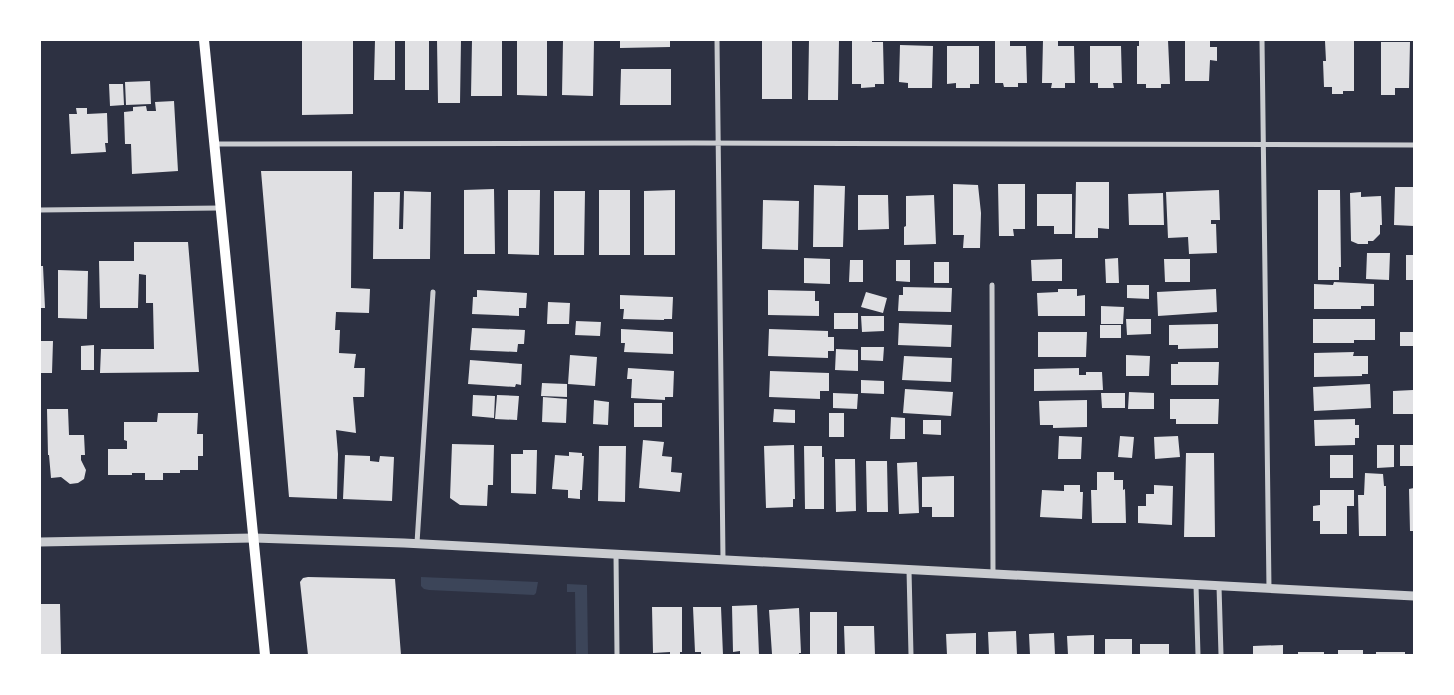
<svg xmlns="http://www.w3.org/2000/svg" width="1454" height="695" font-family="Mulish,sans-serif">
  <style>
    .green { fill: #3c4559 }
    .building { fill: #e0e0e3 }
    .lines { fill: none; stroke-linecap: round; stroke-linejoin: round }
    .minor { stroke: #caccd0; stroke-width: 5 }
    .tertiary { stroke: #caccd0; stroke-width: 9 }
    .secondary { stroke: #fff; stroke-width: 10 }
  </style>
  <rect width="100%" height="100%" fill="#2d3142"/>
  <path class="green" d="M421 577 538 582 536 593 534 595 429 590 424 589 421 586Z
    M567 584 587 585 588 655H576L575 592H567Z"/>
  <path class="building" d="M302 40H353V114L302 115Z
    M375 40H395V80H374Z
    M405 40H429V90H405Z
    M437 40H461L460 103H438Z
    M472 40H502V96H471Z
    M517 40H547V96L517 95Z
    M563 40H594L593 96 562 95Z
    M620 40H670V47L620 48Z
    M762 40H792V99H762Z
    M809 40H839L838 100H808Z
    M852 40H872V42H883L884 84H875V87L861 88V84H852Z
    M995 40H1010V46H1026L1027 83H1018V87H1004L1003 83H995Z
    M1043 40H1058V46H1074L1075 83H1065V88H1051L1052 83H1042Z
    M1139 40H1168L1170 84H1161V88H1146V84H1137V46H1139Z
    M1185 40H1210V47H1217V61L1210 60 1209 81H1185Z
    M1325 41H1354V91H1343V94H1332V87H1324L1323 61H1326Z
    M1381 42H1410L1409 88H1395V95H1381Z
    M900 45 933 46 932 88H908V83L899 82Z
    M947 46H979V84H970V88H956V83L947 84Z
    M1090 46H1121L1122 83H1113L1114 88H1098V83H1090Z
    M621 69H671V105H620Z
    M150 81 151 104 126 105 125 82Z
    M109 84H123L124 105 110 106Z
    M174 101 178 171 132 174 131 144H125L124 112 133 111V107L146 106 147 111H156L155 102Z
    M76 108H87V114L107 113 108 143H105L106 152 71 154 69 114H77Z
    M261 171H352L351 288 370 289 369 313 336 312 335 330H340L339 353 356 354 354 368H365L364 397H353L356 433 336 430 338 454 337 499 289 497Z
    M1076 182H1109V229L1098 228V238H1075Z
    M953 184 978 185 981 213 980 248H963L964 235H953Z
    M998 184H1025V229H1013L1014 236H999Z
    M814 185 845 186 843 247H813Z
    M1395 187H1414V226L1394 225Z
    M494 189 495 254H464V190Z
    M508 190H540L539 255 508 254Z
    M599 190H630V255H599Z
    M675 190V255H644V191Z
    M1219 190 1220 220H1211V224H1216L1217 253 1189 254 1188 237 1168 238 1166 192Z
    M1318 190H1340L1341 267H1339V280H1318Z
    M404 191 431 192 430 259H373L374 192H400L399 229H403Z
    M554 191H585L584 255H554Z
    M1361 192V197L1381 196 1382 225H1380V234L1373 241H1368V244H1358L1351 241 1350 193Z
    M1163 193 1164 225H1129L1128 194Z
    M1037 194H1072V234H1054V226H1037Z
    M858 195H888L889 229 858 230Z
    M934 195 936 244 904 245V227L906 226V196Z
    M763 200 799 201 798 250 762 249Z
    M134 242H188L199 372 100 373 101 349H154L153 303H146V275L139 274 138 308H100L99 261H134Z
    M1367 253H1390L1389 280 1366 279Z
    M1406 255H1414V280H1406Z
    M804 258 830 259V284L804 283Z
    M1118 258 1119 283H1106L1105 259Z
    M1062 259V281H1032L1031 260Z
    M1164 259H1190V282H1165Z
    M850 260H863V282H849Z
    M896 260H910V282L896 281Z
    M934 262H949V283H934Z
    M40 266H43L45 308H40Z
    M58 270 88 271 87 319 58 318Z
    M1334 282 1374 284V306H1361V309H1314V284L1333 285Z
    M1127 285H1149V299L1127 298Z
    M903 287 952 288 951 312 898 311 899 295H903Z
    M1058 289H1077V296L1085 295V316H1038L1037 293 1058 292Z
    M1216 289 1217 312 1158 316 1157 292Z
    M477 290 527 293 526 308H519V316L472 314 473 297H477Z
    M768 290 815 291V301H819V316L768 315Z
    M866 292 887 298 883 313 861 307Z
    M620 295 673 297 672 319H664V320L623 319 624 309H620Z
    M548 302 570 303 569 324H547Z
    M1101 306 1124 307 1123 324H1101Z
    M834 313H858V329H834Z
    M861 316H884V331L862 332Z
    M1126 319H1151V334L1127 335Z
    M1313 319H1375V340H1354V343H1313Z
    M576 321 601 322 600 336 575 335Z
    M899 323 952 325 951 347 898 345Z
    M1218 324V348L1178 349V345H1169V325Z
    M1100 325H1121V338H1100Z
    M472 328 525 330 524 344H518L517 352 470 350Z
    M621 329 673 332V354L624 352 625 343H621Z
    M769 329 828 331V337H834V351H828V358L768 356Z
    M1038 332H1087L1086 357H1038Z
    M1400 332H1414V346H1400Z
    M40 341H53L52 373H40Z
    M94 345V370H81V346Z
    M861 347H884L883 361 861 360Z
    M836 349 858 350V371L835 370Z
    M1354 352 1353 356H1368V374H1362V376L1314 377V353Z
    M570 355 597 357 595 386 568 384Z
    M1126 355 1150 356 1149 376H1126Z
    M904 356 952 358 951 382 902 380Z
    M470 360 522 364 521 385 516 384 515 387 468 384Z
    M1178 362H1219L1218 385H1171V364H1178Z
    M628 368 674 371 673 397H665V400L631 398 632 379H627Z
    M1079 368V375H1086V372H1102L1103 390 1034 391V369Z
    M770 371 829 373V391H820V399L769 397Z
    M861 380 884 381V394L861 393Z
    M542 383 567 384V397L541 396Z
    M1370 384 1371 408 1314 411 1313 387Z
    M905 389 953 392 951 416 903 413Z
    M1413 390V414H1393V391Z
    M1129 392 1154 393V409H1128Z
    M833 393 858 394 857 409 833 408Z
    M1101 393H1125V408H1102Z
    M473 395 495 396 494 418 472 416Z
    M497 395 519 396 517 420 495 419Z
    M543 397 567 399 566 423 542 422Z
    M1170 399H1219L1218 424H1176V419H1170Z
    M594 400 609 402 608 425 593 424Z
    M1087 400V427L1053 428V425H1040L1039 401Z
    M634 403H662V427H634Z
    M47 409H68L69 435H84L85 455H81V460L86 470 84 479 78 483 70 484 61 477 51 478 49 455H48Z
    M774 409 795 410V423L773 422Z
    M158 413H198L197 434H203V456H198V470H180V473H163V480H145V473H132V475H108V449H127V441L124 440V422H157Z
    M829 413H844V437H829Z
    M891 417 905 418V439H890Z
    M1355 419V425H1359V438H1355V445L1315 446 1314 420Z
    M923 420H941V435L923 434Z
    M1059 436 1082 437 1081 459H1058Z
    M1120 436 1134 437 1132 458 1118 457Z
    M1178 436 1180 457 1155 459 1154 437Z
    M643 440 664 442 662 456 672 457 671 472 682 473 680 492 639 488Z
    M452 444 494 445 493 485H488L487 506 460 505 450 498Z
    M794 445 795 499H793V507L766 508 764 446Z
    M1377 445H1394V467L1377 468Z
    M1400 445H1414V466H1400Z
    M599 446H626L625 502 598 501Z
    M804 446H822V457H824V509H805Z
    M523 450H537L536 494 511 493V454H523Z
    M569 452 582 453V456H584L582 490H580V499L568 498V490L552 489 555 455 569 456Z
    M1186 453H1214L1215 537H1184Z
    M345 455 370 456V461L379 462 380 456 394 457 392 501 343 499Z
    M1330 455H1353V478H1330Z
    M835 459H855L856 511 836 512Z
    M866 461H887L888 512H867Z
    M917 462 919 513 899 514 897 463Z
    M1097 472H1114V480H1123V490L1125 489 1126 523H1092L1091 490H1097Z
    M1365 473 1383 474 1384 486H1386V536H1359L1358 495H1364Z
    M954 476V517H932V507H922V477Z
    M1064 485H1080V492H1083L1082 519 1040 517 1042 490 1064 491Z
    M1154 485 1173 486 1172 525 1138 523V506H1146V494H1154Z
    M1414 488V531H1410L1409 489Z
    M1320 490H1354V506H1347V534H1320V521H1313V506L1320 505Z
    M308 577 395 579 401 655H308L300 582 303 578Z
    M40 604H60L61 654H40Z
    M757 605 759 655H740V651L733 652 732 606Z
    M652 607H682V652H680V655H670V652L653 653Z
    M693 607H721L723 655H701V652H695Z
    M799 608 801 653H799V655L772 654 769 610Z
    M810 612H837V655H810Z
    M844 626H874L875 655H845Z
    M1016 631 1017 655H989L988 632Z
    M976 633V655H947L946 634Z
    M1054 633 1055 655H1030L1029 634Z
    M1094 635V655H1068L1067 636Z
    M1105 639H1132V655H1105Z
    M1140 644H1169V655H1140Z
    M1283 645V655H1253V646Z
    M1338 650H1363V655H1338Z
    M1298 652H1324V655H1298Z
    M1376 652H1405V655H1376Z"/>
  <g class="lines">
    <path class="minor" d="M717 40 723 559
      M1262 40 1269 589
      M215 144 694 143 1414 145
      M40 210 220 208
      M992 285 993 573
      M417 543 433 292
      M616 554 617 655
      M909 570 911 655
      M1196 585 1198 655
      M1219 586 1221 655"/>
    <path class="tertiary" d="M40 542 253 538 404 543 1414 596"/>
    <path class="secondary" d="M204 40 265 655"/>
  </g>
  <rect width="1454" height="695" fill="none" stroke="#ffffff" stroke-width="82"/>
</svg>
